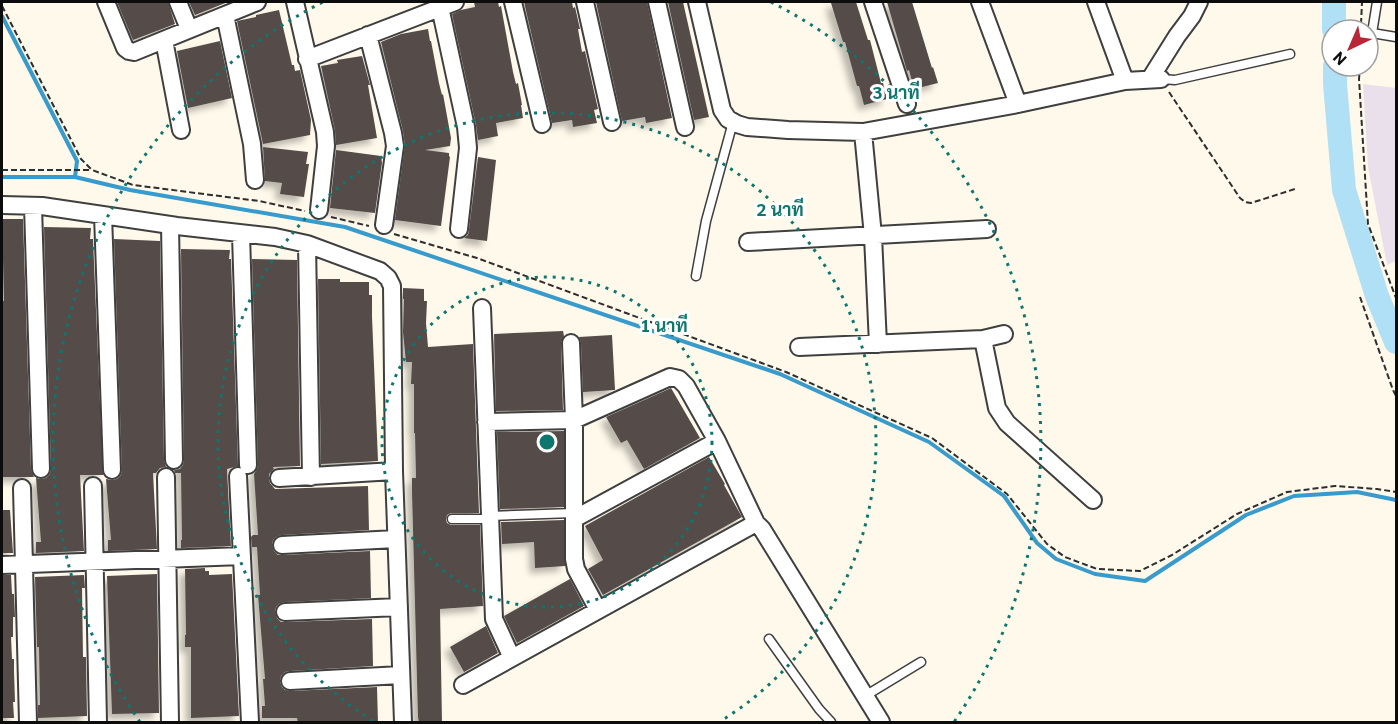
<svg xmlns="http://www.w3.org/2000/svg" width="1398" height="724" font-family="Georgia,Sarabun,serif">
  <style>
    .industrial { fill: #e9e0eb }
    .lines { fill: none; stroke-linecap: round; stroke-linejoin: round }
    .stream { stroke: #389bcc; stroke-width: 4 }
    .river { stroke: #b0e0f5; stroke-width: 24 }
    .building { fill: #544c48; filter: url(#shadow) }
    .lane-casing { stroke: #3f3f3f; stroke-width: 11 }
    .street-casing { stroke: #3f3f3f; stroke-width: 20 }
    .path { stroke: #2e2e2e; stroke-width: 2; stroke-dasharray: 6 3; stroke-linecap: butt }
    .lane { stroke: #fff; stroke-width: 8 }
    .street { stroke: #fff; stroke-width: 16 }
    .ring { fill: none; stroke: #0f766e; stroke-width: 3; stroke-dasharray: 3 6 }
    .centre { fill: #0f766e; stroke: #fff; stroke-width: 3 }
    .ring-label { font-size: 18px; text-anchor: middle; font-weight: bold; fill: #0f766e; stroke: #fff; stroke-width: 6; stroke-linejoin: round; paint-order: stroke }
  </style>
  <defs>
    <filter id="shadow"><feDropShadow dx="-5.5" dy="5.5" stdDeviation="3" flood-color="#0004"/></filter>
  </defs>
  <rect width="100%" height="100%" fill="#fff9eb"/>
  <path class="industrial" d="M1363 84 1396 88V261L1387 265 1368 167Z"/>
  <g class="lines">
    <path class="stream" d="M2 16 77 161 75 177
      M2 177H75L130 190 345 227 780 374 929 442 1004 496 1037 543 1056 559 1095 574 1145 581 1246 515 1294 496 1357 492 1396 500"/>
    <path class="river" d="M1334 2V30
      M1335 66V84L1344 190 1377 296 1396 342"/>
  </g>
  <path class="building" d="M117 2H168L175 24 133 40Z
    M189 2H228L195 15Z
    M474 2H498L499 7 501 6 513 72 516 84 518 83 522 105H521L523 118 496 123 498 136 478 140 476 125 452 14 461 10 475 7Z
    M524 2H572L573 8 575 7 580 29H578L582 52 585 51 598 109 594 110 597 123 573 127 572 120 552 123Z
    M596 2H647L672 118 646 123 645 117 622 121Z
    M668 2H683L709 117 694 120Z
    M839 2H856L868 40H870L881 83H883L887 99 864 105 859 86H857L845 42H843L831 3Z
    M887 2H912L932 68 933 67 938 83 914 89 909 70 907 71Z
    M279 10 292 65H294L295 71 300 70 311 120 310 135 263 144 237 21 256 17V15Z
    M428 29 430 41H431L439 83 442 95 443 94 451 138 450 146 425 150 449 153V156L450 157 441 226 395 220 405 145 403 131 381 42 401 34Z
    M220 41 232 98 188 108 177 51Z
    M362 56 370 85H368L377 138 336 145 335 130 321 66 338 63 337 60Z
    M263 147 308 152 306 164H309L304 197 280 194 282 183 265 181Z
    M336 150 381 156 382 163 375 213 330 208Z
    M478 157 496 160 487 241 464 238 468 235 469 230Z
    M2 219H23L31 469 34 477H2V301H4Z
    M44 227 91 228 90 239H93L103 475H80L84 551 36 553V542H41L36 478 41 479 46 478 50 474 51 469Z
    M114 239 160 241 164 460 166 467 160 468 156 473H153L157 549 108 551V540H111L106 479 112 480 117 479 121 475 122 470Z
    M181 249 230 250 229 259H231L238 466 227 469 231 546 181 548V540H182L181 473H175L174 470 180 469 183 465 184 460Z
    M252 259 297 260 300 466 273 467 274 469 269 474V478L270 483 275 489 368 486 369 530 281 535 276 537 273 540 272 545 274 551 278 555H283L370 551 371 598 285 602 279 604 276 607 275 612 277 618 281 622H285L372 619 373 666 289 671 285 672 281 676 280 682 282 687 285 690 291 691 377 687 378 723H298L297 718H262V706H265L263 679H265L258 595H260L257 547H252L251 537 253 535H258L254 474 257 469 258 465Z
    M318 279H340V282H369V295H372V317L378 461 321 464Z
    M403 288 424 289V301H427L426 323 428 347 473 344 479 513H451L447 515 446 520 447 523 451 525H480L483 606 440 609 442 723H419L418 717 412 492V478H416L415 433H414V384H411L412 362H406L403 332 404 299H403Z
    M563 331 564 336 561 343 563 410 496 411 494 334Z
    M612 335 615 390 583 392 581 343 579 337Z
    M671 388 700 438 644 469 627 440 621 443 606 417Z
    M564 431V507L500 509 497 432Z
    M709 457 725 484 724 485 742 517 603 595 588 569 603 560 585 526Z
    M2 510H10L13 553H2Z
    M564 520 565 566 535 568 534 542 502 544 501 522Z
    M205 568V571H209V575L232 574 239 716 191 718V647H185V635H186L185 569Z
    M157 574 159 713 112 714 107 576Z
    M2 575H11L12 594H14L15 617H13V637H11L12 659H14V671L15 702H13L14 718H2Z
    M84 575 85 588H82L83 657H86L87 716 38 718V705H40L39 647H37L35 577Z
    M570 579 584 606 517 643 504 616Z
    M486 626 498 653 464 672 450 647Z"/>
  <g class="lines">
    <g class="lane-casing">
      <path id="lane" d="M1377 2 1372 33 1396 37
        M1161 79 1175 80 1290 54
        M696 276 706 221 733 122
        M490 516 574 513
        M452 519H490
        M769 639 819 709 831 722
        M865 696 921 662"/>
    </g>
    <g class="street-casing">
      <path id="street" d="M106 2 125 48 129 51 134 52 257 2
        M178 2 189 29
        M295 2 325 132 326 146 319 210
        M513 2 542 124
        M585 2 612 122
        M657 2 685 127
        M697 2 722 110 728 119 737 124 747 127 788 130 863 132 1018 104 1125 81 1161 79
        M873 2 907 104
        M980 2 1018 104
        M1096 2 1125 81
        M440 7 466 127 468 148 459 229
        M225 15 252 144 255 180
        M368 35 393 133 395 146 384 225
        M164 40 181 130
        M307 59 455 2
        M1150 79 1177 36 1192 16 1199 2
        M863 132 873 236 878 344
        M2 205 42 206 177 226 275 237 307 244 380 271 388 278 392 286 394 471 403 722
        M33 206 41 469
        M103 215 112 470
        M170 225 174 460
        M241 234 248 465
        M748 242 987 229
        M307 244 311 477
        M482 308 494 619 512 658
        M983 339 1004 334
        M571 343 574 420V559L576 569 598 610
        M799 347 983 339 997 408 1007 423 1093 500
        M486 422 574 420 670 377 679 379 686 386 717 441 756 523
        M238 476 250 722
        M166 477 170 722
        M279 478 394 471
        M93 486 98 722
        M22 488 28 722
        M574 519 717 441
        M282 545 396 539
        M2 565 242 556
        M285 612 399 607
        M290 681 401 675
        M463 685 756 523 762 529 881 722"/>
    </g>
    <path class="path" d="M2 6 81 159 92 170 133 185 259 201 305 211
      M1361 24 1362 2
      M1360 66 1359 79 1368 224 1396 298
      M1169 92 1240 198 1245 202 1251 203 1295 189
      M2 170H92
      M331 217 369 226
      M394 234 477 258 786 372 932 438 1007 494 1047 544 1065 557 1097 569 1140 571 1172 555 1237 514 1287 492 1335 486 1377 489 1396 492
      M1360 297 1393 390 1396 396"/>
    <use href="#lane" class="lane"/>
    <use href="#street" class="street"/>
  </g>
  <g class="ring">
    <circle cx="547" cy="442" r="165"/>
    <path d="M373 721A329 329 0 1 1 721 721"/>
    <path d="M140 722A494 494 0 0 1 323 2M771 2A494 494 0 0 1 954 722"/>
  </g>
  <circle cx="547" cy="442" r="9" class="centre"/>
  <g class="ring-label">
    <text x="896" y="99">3 นาที</text>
    <text x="780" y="216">2 นาที</text>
    <text x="664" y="332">1 นาที</text>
  </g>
  <rect width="1398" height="724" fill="none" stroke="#0c0c0c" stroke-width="6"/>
  <g transform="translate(1350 48) rotate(224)"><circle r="28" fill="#ffffff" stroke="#9e9e9e" stroke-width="1.5"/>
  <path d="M0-4.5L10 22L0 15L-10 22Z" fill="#ba2537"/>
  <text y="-9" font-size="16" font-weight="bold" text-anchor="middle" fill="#0c0c0c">N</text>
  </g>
</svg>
